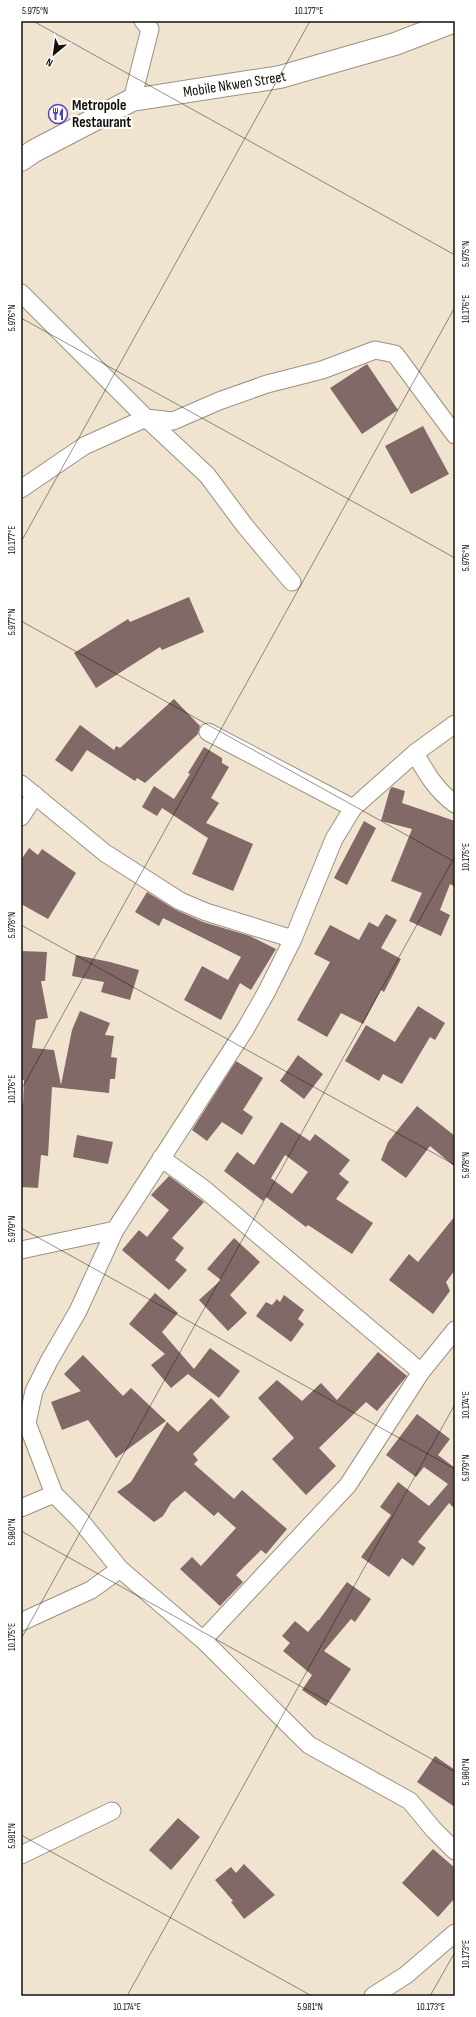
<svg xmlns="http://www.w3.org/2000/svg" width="476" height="2017" font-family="'Sofia Sans Condensed',sans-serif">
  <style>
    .building { fill: #806966; fill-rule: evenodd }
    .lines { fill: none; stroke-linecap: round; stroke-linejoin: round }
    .street-casing { stroke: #9d917f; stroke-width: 19 }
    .highway-casing { stroke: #9d917f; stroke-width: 24 }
    .street { stroke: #fff; stroke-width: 17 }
    .highway { stroke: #fff; stroke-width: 22 }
    .ticks { fill: none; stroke: #15110a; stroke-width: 1; stroke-opacity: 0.45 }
    .labels { text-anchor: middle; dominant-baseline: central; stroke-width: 4; stroke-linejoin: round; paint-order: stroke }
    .street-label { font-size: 15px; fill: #15110a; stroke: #fff }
    .poi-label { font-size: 15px; font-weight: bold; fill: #15110a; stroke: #fff; text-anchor: start }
    .neatline { fill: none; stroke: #15110a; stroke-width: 1.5 }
    .ticks-label { font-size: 10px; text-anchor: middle; fill: #15110a }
  </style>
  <rect width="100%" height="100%" fill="#f0e3d0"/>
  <path class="building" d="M367 364 398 410 362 434 330 388Z
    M423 426 449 474 411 494 385 446Z
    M189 597 204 632 162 650 160 647 96 688 74 653 128 619 130 622Z
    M174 699 200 726 198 734 145 783 137 778 135 781 87 750 72 772 55 760 80 725 114 750 116 746 120 748Z
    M204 747 222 758V763L229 767 211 798 219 803 206 823 253 844 233 891 192 874 208 838 162 808 157 816 142 807 154 786 174 799 190 774 188 773Z
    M392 787 405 791 402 803 455 821V887L450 884 440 910 450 915 441 936 409 921 422 893 391 881 412 829 381 821 390 789Z
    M364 821 376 828 347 885 334 878Z
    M29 848 38 855 42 849 76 873 48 919 21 904V860Z
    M147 892 176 910 203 922 250 936 276 949 251 990 240 983 221 1020 184 1000 202 966 228 980 241 957 163 918 159 926 135 912Z
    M386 914 397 920 381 948 401 959 384 992 381 990 363 1024 341 1013 327 1037 297 1020 330 962 314 954 330 925 359 940 369 922 378 927Z
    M21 951 47 952 45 981H41L48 1018 36 1020 32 1048 54 1050 61 1085 72 1030 80 1011 110 1023 105 1035 114 1036 111 1057 117 1058 115 1079H110L109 1093 52 1087 48 1156 41 1155 38 1188 21 1187V1104H23L24 1080H21Z
    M76 955 110 962 139 970 130 1000 101 992 104 982 72 976Z
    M418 1006 445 1023 435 1040 430 1037 402 1084 383 1074 379 1081 345 1061 366 1025 395 1042Z
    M298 1055 323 1074 304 1099 280 1081Z
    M236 1061 263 1078 243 1110 253 1117 242 1135 222 1122 207 1141 192 1130Z
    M417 1106 455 1136V1167L430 1146 406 1178 381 1160 388 1142Z
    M281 1122 310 1141 315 1134 350 1160 339 1174 349 1182 336 1199 373 1223 352 1254 308 1225 306 1227 266 1197 263 1201 224 1171 237 1152 254 1165ZM285 1155 308 1172 292 1194 271 1178Z
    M77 1135 113 1142 108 1164 73 1157Z
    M169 1176 204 1202 172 1238 184 1248 175 1260 187 1270 169 1290 122 1250 139 1230 147 1237 169 1210 151 1195Z
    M455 1216V1270L446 1282 450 1291 433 1314 389 1280 409 1254 418 1262Z
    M234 1238 260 1262 230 1295 247 1313 228 1331 199 1300 221 1280 207 1269Z
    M155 1293 178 1313 162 1332 194 1369 210 1348 240 1371 219 1398 188 1374 171 1388 151 1365 165 1354 129 1324Z
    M284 1295 304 1310 298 1319 304 1324 291 1342 256 1316 266 1302 272 1305 277 1299 280 1302Z
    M378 1352 407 1376 377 1411 366 1402 319 1448 336 1466 306 1495 272 1459 294 1438 258 1398 277 1380 302 1401 321 1383 337 1400Z
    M83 1355 123 1396 131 1388 166 1421 116 1458 88 1420 62 1430 51 1402 81 1391 64 1374Z
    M211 1398 230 1417 193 1454 198 1460 194 1464 234 1499 242 1490 287 1529 266 1554 261 1550 236 1575 243 1582 220 1606 180 1569 192 1557 201 1566 236 1528 218 1512 214 1516 185 1491 171 1503 163 1516 154 1522 117 1492 131 1482 167 1422 178 1432Z
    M417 1414 450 1439 438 1455 455 1468V1509L449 1503 418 1542 426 1548 413 1566 402 1558 389 1577 361 1557 391 1515 380 1507 398 1482 429 1506 448 1484 424 1467 416 1477 386 1455Z
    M347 1582 371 1599 355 1622 351 1619 324 1651 351 1669 326 1706 302 1690 312 1675 283 1651 290 1643 282 1636 295 1621 308 1632 318 1620H319Z
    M435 1756 455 1770V1807L417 1782Z
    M178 1818 200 1837 171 1870 149 1850Z
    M433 1849 455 1868V1898L438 1917 402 1883Z
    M244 1864 275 1895 244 1919 231 1902 233 1901 215 1880 231 1867 236 1873Z"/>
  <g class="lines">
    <g class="street-casing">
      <path id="street" d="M132 100 150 29 143 21
        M21 293 146 418 207 475 245 526 292 582
        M21 489 84 446 146 418 173 421 219 401 267 384 322 370 375 350 395 354 455 435
        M455 724 415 753 353 808 334 839 293 939 267 991 246 1028 115 1230 78 1311 49 1361 34 1391 27 1423 54 1494 80 1520 120 1569 203 1640 309 1745 410 1801 433 1829 455 1851
        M208 732 353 808
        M415 753C426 773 436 790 455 804
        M21 784 105 853 180 901 206 912 293 939
        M21 817 35 795
        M161 1158 204 1189 421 1372
        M21 1250 115 1230
        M21 1508 54 1494
        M21 1622 91 1590 120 1569
        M203 1640 348 1485 421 1372 455 1330
        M21 1855 112 1811
        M373 1996 406 1975 455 1933"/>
    </g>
    <g class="highway-casing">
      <g id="highway">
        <path id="s1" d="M21 160 34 151 132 100 280 77 395 44 455 21"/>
      </g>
    </g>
    <use href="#street" class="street"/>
    <use href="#highway" class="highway"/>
  </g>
  <path class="ticks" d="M33 21 455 255M21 318 455 558M21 542 310 21M21 621 455 862M21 925 455 1165M21 1090 455 307M21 1228 455 1469M21 1531 455 1772M21 1639 455 856M21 1835 312 1996M127 1996 455 1404M430 1996 455 1952"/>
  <defs>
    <g id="restaurant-ring" transform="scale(1)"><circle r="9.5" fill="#fff" stroke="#5541b9" stroke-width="1.5"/><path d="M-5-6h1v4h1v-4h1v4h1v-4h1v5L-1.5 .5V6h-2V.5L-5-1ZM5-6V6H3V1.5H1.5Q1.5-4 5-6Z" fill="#5541b9"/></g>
  </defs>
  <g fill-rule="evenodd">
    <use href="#restaurant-ring" x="58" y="114"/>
  </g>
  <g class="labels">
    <g class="street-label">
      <text stroke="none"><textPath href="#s1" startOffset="230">Mobile Nkwen Street</textPath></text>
    </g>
    <g class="poi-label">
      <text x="72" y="105">Metropole<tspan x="72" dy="17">Restaurant</tspan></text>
    </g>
  </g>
  <rect width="476" height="2017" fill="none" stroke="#ffffff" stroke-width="44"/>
  <g transform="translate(54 54) rotate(209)" stroke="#ffffff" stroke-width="3" paint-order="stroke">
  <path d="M0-3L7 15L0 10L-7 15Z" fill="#15110a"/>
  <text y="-6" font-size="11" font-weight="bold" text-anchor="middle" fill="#15110a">N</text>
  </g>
  <rect x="22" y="22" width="432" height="1973" class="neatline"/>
  <g class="ticks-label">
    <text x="35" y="14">5.975°N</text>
    <text x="309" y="14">10.177°E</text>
    <text transform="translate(465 254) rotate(-90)" y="4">5.975°N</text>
    <text transform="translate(465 309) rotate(-90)" y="4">10.176°E</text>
    <text transform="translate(11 318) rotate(-90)" y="4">5.976°N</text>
    <text transform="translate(11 540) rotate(-90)" y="4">10.177°E</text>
    <text transform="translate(465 558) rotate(-90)" y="4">5.976°N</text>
    <text transform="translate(11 622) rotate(-90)" y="4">5.977°N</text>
    <text transform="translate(465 857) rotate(-90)" y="4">10.175°E</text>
    <text transform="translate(11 925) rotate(-90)" y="4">5.978°N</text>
    <text transform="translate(11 1089) rotate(-90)" y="4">10.176°E</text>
    <text transform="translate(465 1165) rotate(-90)" y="4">5.978°N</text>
    <text transform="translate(11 1229) rotate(-90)" y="4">5.979°N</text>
    <text transform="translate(465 1405) rotate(-90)" y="4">10.174°E</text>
    <text transform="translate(465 1468) rotate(-90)" y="4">5.979°N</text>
    <text transform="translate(11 1532) rotate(-90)" y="4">5.980°N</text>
    <text transform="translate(11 1637) rotate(-90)" y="4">10.175°E</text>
    <text transform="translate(465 1772) rotate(-90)" y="4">5.980°N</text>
    <text transform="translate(11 1836) rotate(-90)" y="4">5.981°N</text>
    <text transform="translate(465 1954) rotate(-90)" y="4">10.173°E</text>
    <text x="127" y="2010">10.174°E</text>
    <text x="310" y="2010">5.981°N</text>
    <text x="431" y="2010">10.173°E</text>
  </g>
</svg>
